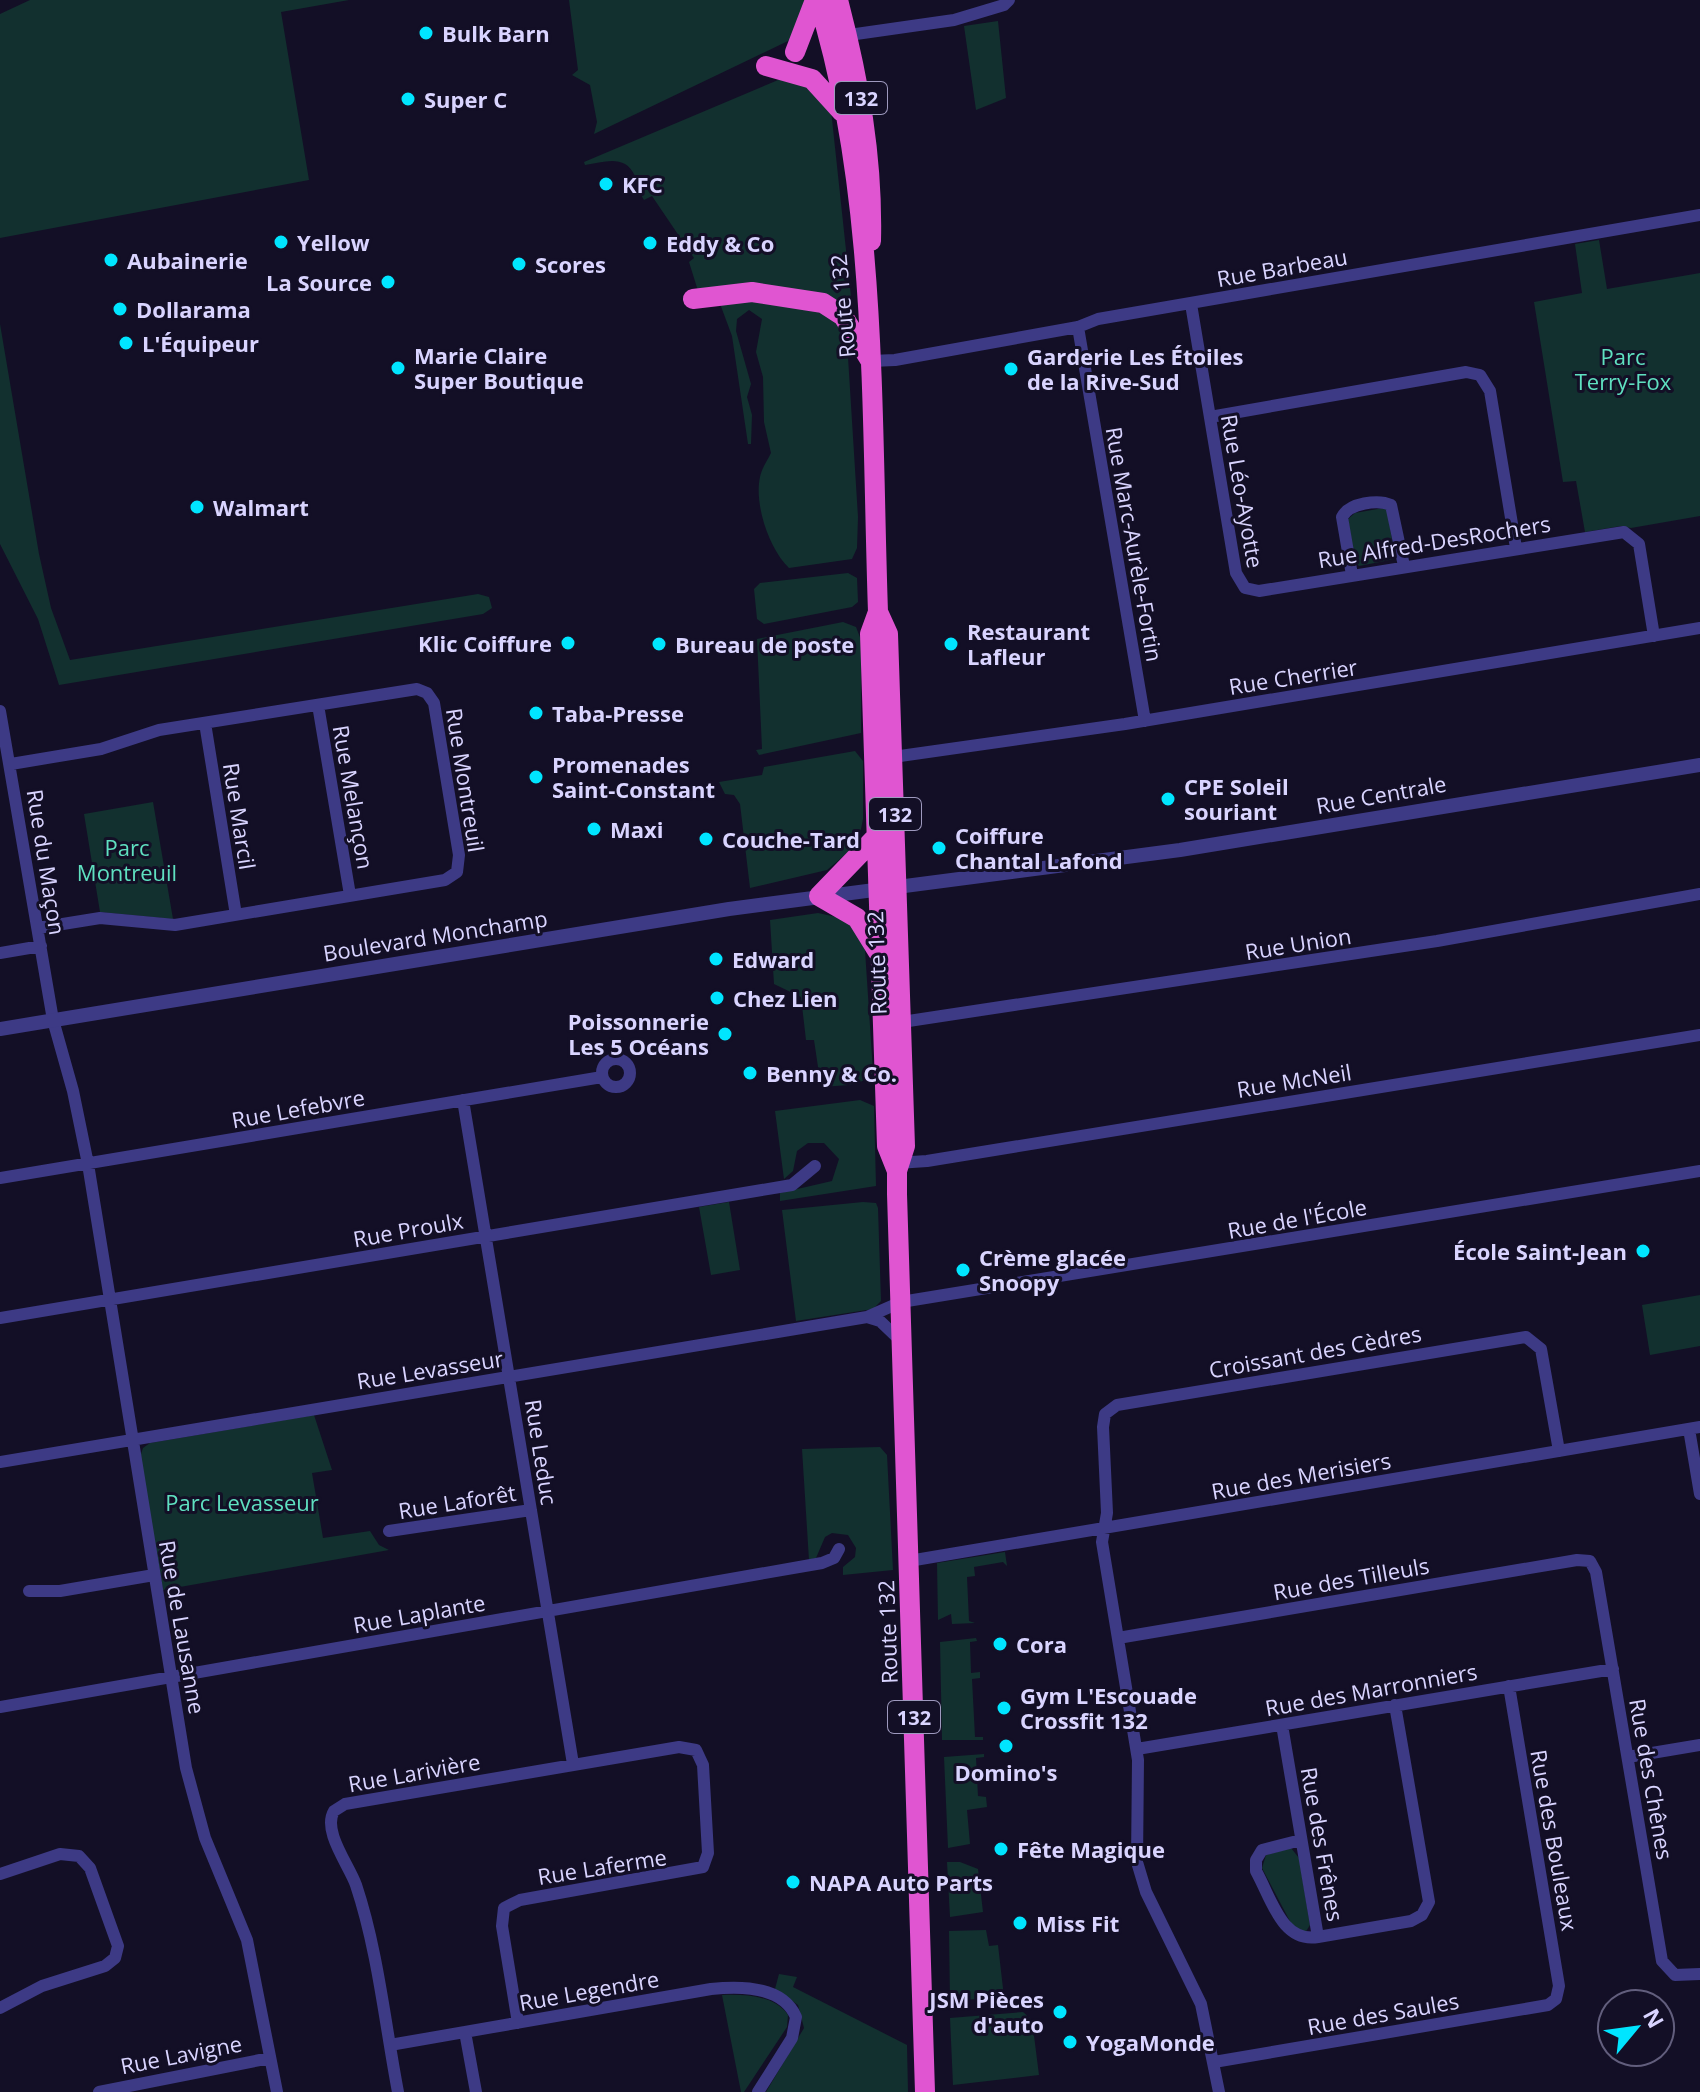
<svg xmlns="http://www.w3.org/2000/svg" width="1700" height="2092" font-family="'Open Sans',sans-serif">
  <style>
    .green { fill: #12302f }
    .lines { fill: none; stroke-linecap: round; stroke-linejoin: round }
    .minor { stroke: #3d3a85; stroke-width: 12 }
    .tertiary { stroke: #3d3a85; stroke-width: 14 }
    .trunk { stroke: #e055d1; stroke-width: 20 }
    .poi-dot { fill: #00e5ff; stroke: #130f26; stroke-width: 3 }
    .labels { text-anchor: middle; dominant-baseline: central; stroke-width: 6; stroke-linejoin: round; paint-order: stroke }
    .shield { fill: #130f26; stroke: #9e99be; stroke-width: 2 }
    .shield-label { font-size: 20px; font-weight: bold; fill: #d9d4ff }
    .poi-label { font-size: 22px; font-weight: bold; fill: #d9d4ff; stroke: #130f26; text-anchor: start }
    .street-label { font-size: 22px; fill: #d9d4ff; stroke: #130f26 }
    .park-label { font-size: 22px; fill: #5fe0c0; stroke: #130f26 }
  </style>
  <rect width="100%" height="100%" fill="#130f26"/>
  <path class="green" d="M30 0H349L281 12 309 180 0 238V14Z
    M569 0H804C805 14 798 31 788 41L594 134 597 122 590 85 572 75 578 70Z
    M998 21 1006 98 976 110 964 26Z
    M783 78 804 81 831 110 852 306 845 310 699 294 689 262 694 258 652 196 644 200C639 193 639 184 635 176 625 154 605 162 585 165L584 162Z
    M1599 240 1607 289 1700 273V516L1631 528 1621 526 1585 532 1576 481 1563 482 1534 302 1582 293 1575 244Z
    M741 298 829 312 847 341 858 517 857 548 852 559 789 568C769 549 754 504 760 477 762 468 767 461 771 453L764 422 763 377 756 352 762 319 749 310 737 319 736 331 751 384 747 397 752 415 751 444H748L732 336 719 301Z
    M0 324 39 554 51 608 70 660 478 594 489 597 492 608 483 614 59 685 38 619 0 544Z
    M1383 508 1387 509 1395 559 1359 566 1355 562 1348 519 1355 513Z
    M848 573 857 578 858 602 852 607 764 624 757 619 754 589 760 583Z
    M843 622 856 627 861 640V733L759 755 756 750 762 749 757 639Z
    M855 751 863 761V819L858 844 827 870 750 888 740 804 734 795 725 794 719 782 762 775 764 767Z
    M153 802 173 919 100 912 84 814Z
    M818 913 850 920 865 950 873 1072C862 1088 839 1085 821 1087L814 1040H806L801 997 774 984 770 920Z
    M860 1100 874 1106 876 1186 780 1201V1193L832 1181 839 1159 824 1143H808L797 1151 793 1171 784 1179 775 1111Z
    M729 1202 740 1270 711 1275 699 1207Z
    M863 1202 876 1203 878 1208 881 1301 873 1309 796 1321 782 1210Z
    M1700 1295V1346L1650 1355 1642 1305Z
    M314 1415 332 1470 312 1473 323 1538 370 1531 379 1545 389 1550 163 1590 140 1457 143 1448 150 1443Z
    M880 1447 887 1455 893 1570 843 1575V1567L855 1557 856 1548 848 1535 832 1533 825 1537 816 1558 809 1560 802 1449Z
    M1005 1552 1007 1566 1003 1562 974 1567 975 1576 967 1577 969 1621 975 1623 952 1624 951 1614 938 1620 937 1563Z
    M976 1638 977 1641 970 1642 971 1673 980 1672V1678L972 1679 975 1737H983V1740H942L940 1642Z
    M984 1754V1757L976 1758 978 1796 986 1797 987 1807 967 1810 970 1844 948 1848 944 1757Z
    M1291 1848 1299 1858 1310 1925 1305 1933 1293 1927 1262 1868 1266 1855Z
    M947 1862H960L978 1869 983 1912 950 1917Z
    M986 1930 989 1946 998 1945 1004 1997 950 2001 949 1931Z
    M779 1974 797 1977 793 1987 907 2045 908 2092H766L804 2028 798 2005 775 1989Z
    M722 1995C743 1994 775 1995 788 2015L787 2027 744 2092H741Z
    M1023 2012 1032 2020 1039 2075 953 2085 950 2018Z"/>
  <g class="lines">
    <path class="minor" d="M842 36 954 20 1004 5 1009 0
      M1191 304 1236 573 1245 588 1259 591 1624 532 1639 544 1654 636
      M1078 327 1145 721
      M871 361 895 360 1078 327 1098 319 1700 215
      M1210 417 1466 372 1480 375 1490 391 1516 548
      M1352 575 1342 517C1349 503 1378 499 1391 505L1404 566
      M318 705 350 895
      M0 711 53 1020 73 1091 88 1164 186 1768 205 1838 247 1940 277 2092
      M205 723 236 915
      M893 757 1125 724 1700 628
      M11 764 101 749 159 730 417 689 427 693 434 703 459 855 457 872 445 880 175 925 100 918 38 928
      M0 953 41 946
      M902 1022 1437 941 1700 894
      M602 1073a14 14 0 1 1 28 0a14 14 0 1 1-28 0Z
      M463 1100 573 1764
      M897 1163 927 1161 1700 1035
      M0 1178 602 1077
      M867 1317 880 1321 902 1342
      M0 1318 792 1185 815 1166
      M1689 1429 1700 1494
      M0 1462 867 1317 901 1302 1700 1171
      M389 1531 531 1510
      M909 1561 1700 1427
      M29 1591H60L154 1575
      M1118 1638 1577 1560 1590 1561 1596 1572 1662 1961 1675 1975 1700 1974
      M0 1707 822 1563 834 1558 839 1549
      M1282 1725 1318 1937 1411 1921 1422 1915 1429 1902 1395 1705
      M1137 1749 1613 1669
      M1628 1757 1700 1745
      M1301 1840 1262 1850 1256 1860V1871C1272 1900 1282 1943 1318 1937
      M0 1874 60 1854 79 1856 90 1868 118 1946 115 1958 105 1966 42 1986 0 2008
      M465 2032 476 2092
      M390 2045 711 1989C739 1986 783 1986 796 2017L792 2038 758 2092
      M1214 2062 1548 2005 1556 1999 1559 1986 1509 1686
      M99 2092 270 2058
      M398 2092C385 2024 378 1951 356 1885 349 1865 322 1831 334 1811L345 1804 679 1747 696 1750 703 1765 708 1853 703 1867 520 1900 504 1908 502 1926 518 2023
      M1219 2092 1201 2004 1146 1892 1137 1862 1138 1760 1102 1542 1107 1513 1103 1427 1105 1414 1117 1405 1526 1337 1541 1349 1559 1451"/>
    <path class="tertiary" d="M0 1029 729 909 1180 850 1700 765"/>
    <path class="trunk" d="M818 0C878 193 871 411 878 612L870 634 887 1146 897 1171
      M838 0C859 80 873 158 871 241
      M795 52 815 0
      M766 66 812 79 842 112
      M693 299 752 292 823 303 843 316 870 360
      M878 612 888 634 905 1146 897 1171V1194L925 2092
      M875 838 819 896 857 918 878 952"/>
  </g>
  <g class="poi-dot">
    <circle cx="426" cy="33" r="8"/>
    <circle cx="408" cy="99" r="8"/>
    <circle cx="606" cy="184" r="8"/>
    <circle cx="281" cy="242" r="8"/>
    <circle cx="650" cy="243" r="8"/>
    <circle cx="111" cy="260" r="8"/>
    <circle cx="519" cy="264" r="8"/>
    <circle cx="388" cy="282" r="8"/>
    <circle cx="120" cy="309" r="8"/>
    <circle cx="126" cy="343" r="8"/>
    <circle cx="398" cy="368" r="8"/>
    <circle cx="1011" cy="369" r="8"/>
    <circle cx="197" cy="507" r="8"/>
    <circle cx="568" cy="643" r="8"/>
    <circle cx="659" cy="644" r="8"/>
    <circle cx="951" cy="644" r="8"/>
    <circle cx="536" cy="713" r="8"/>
    <circle cx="536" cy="777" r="8"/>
    <circle cx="1168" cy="799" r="8"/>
    <circle cx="594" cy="829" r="8"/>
    <circle cx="706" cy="839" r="8"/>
    <circle cx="939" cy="848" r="8"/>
    <circle cx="716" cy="959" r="8"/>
    <circle cx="717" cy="998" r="8"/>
    <circle cx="725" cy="1034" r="8"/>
    <circle cx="750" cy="1073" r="8"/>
    <circle cx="1643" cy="1251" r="8"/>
    <circle cx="963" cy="1270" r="8"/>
    <circle cx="1000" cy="1644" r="8"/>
    <circle cx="1004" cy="1708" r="8"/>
    <circle cx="1006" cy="1746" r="8"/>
    <circle cx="1001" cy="1849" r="8"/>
    <circle cx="793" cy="1882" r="8"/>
    <circle cx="1020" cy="1923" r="8"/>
    <circle cx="1060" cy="2012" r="8"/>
    <circle cx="1070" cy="2042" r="8"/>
  </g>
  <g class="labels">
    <g class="shield">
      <rect x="835" y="82" width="52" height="32" rx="6"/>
      <rect x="869" y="798" width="52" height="32" rx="6"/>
      <rect x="888" y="1701" width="52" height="32" rx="6"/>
    </g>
    <g class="shield-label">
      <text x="861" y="98">132</text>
      <text x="895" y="814">132</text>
      <text x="914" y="1717">132</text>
    </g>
    <g class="poi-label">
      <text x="442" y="33">Bulk Barn</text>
      <text x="424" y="99">Super C</text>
      <text x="622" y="184">KFC</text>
      <text x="297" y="242">Yellow</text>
      <text x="666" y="243">Eddy &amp; Co</text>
      <text x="127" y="260">Aubainerie</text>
      <text x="535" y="264">Scores</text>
      <text x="372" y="282" text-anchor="end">La Source</text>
      <text x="136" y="309">Dollarama</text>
      <text x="142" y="343">L'Équipeur</text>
      <text x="414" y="355">Marie Claire<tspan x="414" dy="25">Super Boutique</tspan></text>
      <text x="1027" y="356">Garderie Les Étoiles<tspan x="1027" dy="25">de la Rive-Sud</tspan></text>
      <text x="213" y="507">Walmart</text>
      <text x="967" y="631">Restaurant<tspan x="967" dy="25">Lafleur</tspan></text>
      <text x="552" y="643" text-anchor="end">Klic Coiffure</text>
      <text x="675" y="644">Bureau de poste</text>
      <text x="552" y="713">Taba-Presse</text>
      <text x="552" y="764">Promenades<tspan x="552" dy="25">Saint-Constant</tspan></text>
      <text x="1184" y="786">CPE Soleil<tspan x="1184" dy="25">souriant</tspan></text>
      <text x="610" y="829">Maxi</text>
      <text x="955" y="835">Coiffure<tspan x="955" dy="25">Chantal Lafond</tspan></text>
      <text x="722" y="839">Couche-Tard</text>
      <text x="732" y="959">Edward</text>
      <text x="733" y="998">Chez Lien</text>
      <text x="709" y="1021" text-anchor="end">Poissonnerie<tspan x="709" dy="25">Les 5 Océans</tspan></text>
      <text x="766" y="1073">Benny &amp; Co.</text>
      <text x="1627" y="1251" text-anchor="end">École Saint-Jean</text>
      <text x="979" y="1257">Crème glacée<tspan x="979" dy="25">Snoopy</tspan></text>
      <text x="1016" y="1644">Cora</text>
      <text x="1020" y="1695">Gym L'Escouade<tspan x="1020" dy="25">Crossfit 132</tspan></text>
      <text x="1006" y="1772" text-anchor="middle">Domino's</text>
      <text x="1017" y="1849">Fête Magique</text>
      <text x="809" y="1882">NAPA Auto Parts</text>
      <text x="1036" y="1923">Miss Fit</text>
      <text x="1044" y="1999" text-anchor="end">JSM Pièces<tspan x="1044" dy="25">d'auto</tspan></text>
      <text x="1086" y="2042">YogaMonde</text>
    </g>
    <g class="street-label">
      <text transform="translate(1282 267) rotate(-10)">Rue Barbeau</text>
      <text transform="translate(842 306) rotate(-95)">Route 132</text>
      <text transform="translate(1243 491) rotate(80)">Rue Léo-Ayotte</text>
      <text transform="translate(1434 541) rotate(-9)">Rue Alfred-DesRochers</text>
      <text transform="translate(1135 544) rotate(80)">Rue Marc-Aurèle-Fortin</text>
      <text transform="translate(1293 676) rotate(-9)">Rue Cherrier</text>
      <text transform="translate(466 780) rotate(81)">Rue Montreuil</text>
      <text transform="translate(1381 794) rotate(-10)">Rue Centrale</text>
      <text transform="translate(354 797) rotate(80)">Rue Melançon</text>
      <text transform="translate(240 816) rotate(81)">Rue Marcil</text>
      <text transform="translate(47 862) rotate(81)">Rue du Maçon</text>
      <text transform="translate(435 935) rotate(-9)">Boulevard Monchamp</text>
      <text transform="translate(1298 943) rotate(-9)">Rue Union</text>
      <text transform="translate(876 963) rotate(-92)">Route 132</text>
      <text transform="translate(1294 1080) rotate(-9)">Rue McNeil</text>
      <text transform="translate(298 1108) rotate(-10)">Rue Lefebvre</text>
      <text transform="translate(1297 1218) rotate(-10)">Rue de l'École</text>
      <text transform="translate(408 1229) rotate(-10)">Rue Proulx</text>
      <text transform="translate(1315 1351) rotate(-10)">Croissant des Cèdres</text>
      <text transform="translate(430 1369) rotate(-9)">Rue Levasseur</text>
      <text transform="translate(542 1452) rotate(81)">Rue Leduc</text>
      <text transform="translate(1301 1475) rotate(-10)">Rue des Merisiers</text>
      <text transform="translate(457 1501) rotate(-9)">Rue Laforêt</text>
      <text transform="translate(1351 1578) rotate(-10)">Rue des Tilleuls</text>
      <text transform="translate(419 1613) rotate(-10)">Rue Laplante</text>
      <text transform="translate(183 1627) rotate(80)">Rue de Lausanne</text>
      <text transform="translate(887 1632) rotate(-92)">Route 132</text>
      <text transform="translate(1371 1689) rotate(-10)">Rue des Marronniers</text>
      <text transform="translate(414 1772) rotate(-10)">Rue Larivière</text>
      <text transform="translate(1652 1779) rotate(80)">Rue des Chênes</text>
      <text transform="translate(1555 1840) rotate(80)">Rue des Bouleaux</text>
      <text transform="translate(1323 1844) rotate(80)">Rue des Frênes</text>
      <text transform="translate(602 1866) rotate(-9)">Rue Laferme</text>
      <text transform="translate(589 1990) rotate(-10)">Rue Legendre</text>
      <text transform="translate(1383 2013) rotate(-10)">Rue des Saules</text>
      <text transform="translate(181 2054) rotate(-11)">Rue Lavigne</text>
    </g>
    <g class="park-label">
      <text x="1623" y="356">Parc<tspan x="1623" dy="25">Terry-Fox</tspan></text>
      <text x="127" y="847">Parc<tspan x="127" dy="25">Montreuil</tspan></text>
      <text x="242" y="1502">Parc Levasseur</text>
    </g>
  </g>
  <g transform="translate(1636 2028) rotate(61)"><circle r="38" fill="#130f26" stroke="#625e7d" stroke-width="2"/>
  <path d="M0-6L14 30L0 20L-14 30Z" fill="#00e5ff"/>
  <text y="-12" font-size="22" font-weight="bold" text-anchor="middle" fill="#d9d4ff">N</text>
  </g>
</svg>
